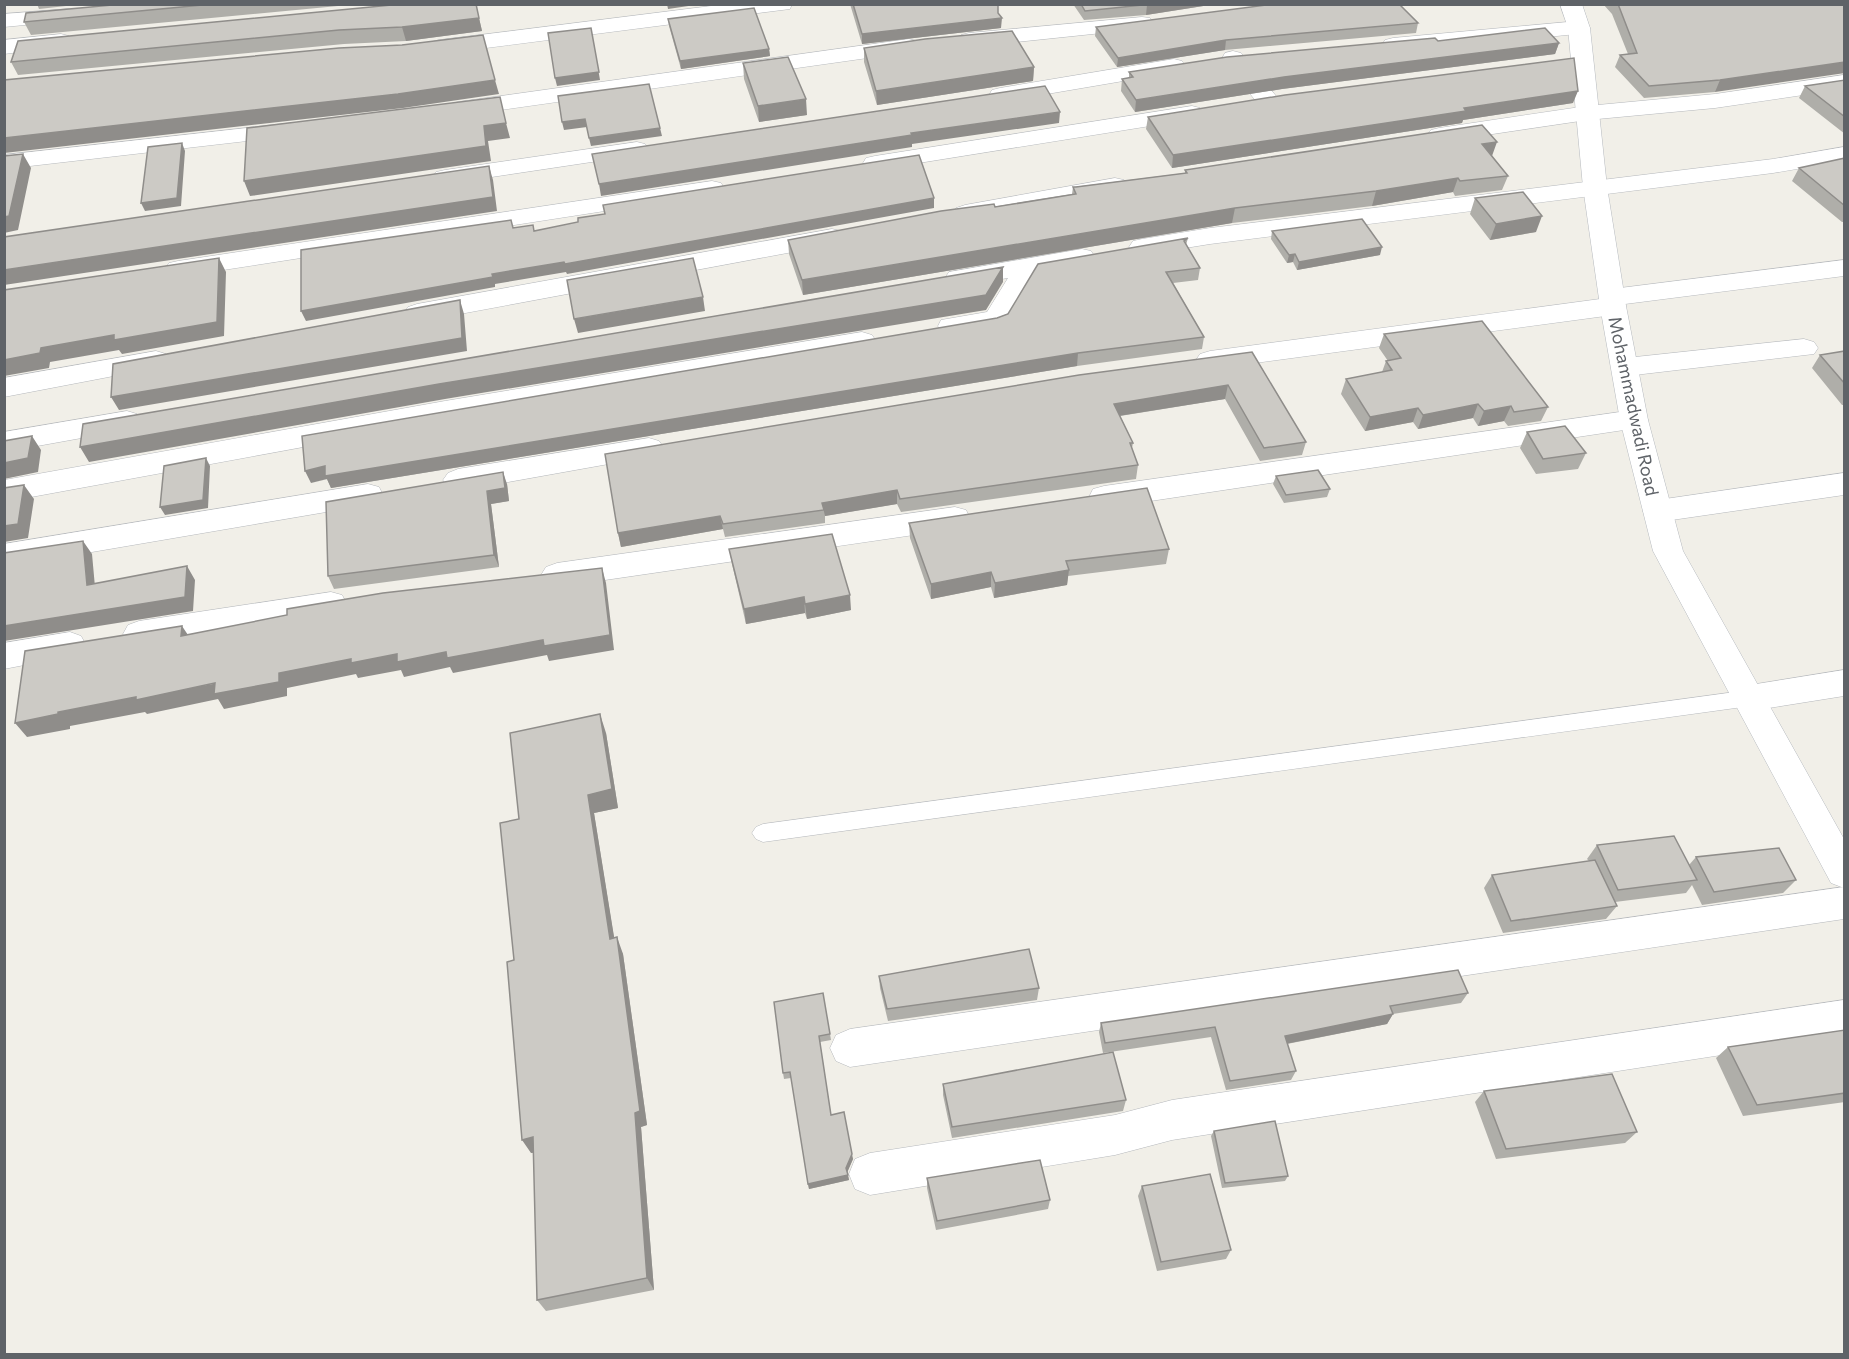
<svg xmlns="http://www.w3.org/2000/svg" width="1849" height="1359" font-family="Commissioner,sans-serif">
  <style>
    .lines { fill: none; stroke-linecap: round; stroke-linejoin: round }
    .service-casing { stroke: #b5b8bc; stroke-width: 1 }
    .minor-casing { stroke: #b5b8bc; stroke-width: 1 }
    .secondary-casing { stroke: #b6babf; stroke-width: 1 }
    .service { fill: #fff; fill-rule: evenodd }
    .minor { fill: #fff; fill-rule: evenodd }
    .secondary { fill: #fff; fill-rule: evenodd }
    .wall { fill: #afaea9 }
    .shaded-wall { fill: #8f8d8a }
    .building { fill: #cccac5; stroke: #8f8d8a; stroke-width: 1.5 }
    .labels { text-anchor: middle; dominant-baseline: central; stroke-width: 5; stroke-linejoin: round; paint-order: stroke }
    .street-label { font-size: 18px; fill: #5f6368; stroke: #fff }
  </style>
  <rect width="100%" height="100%" fill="#f1efe8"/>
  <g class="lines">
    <g class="service-casing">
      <path id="service" d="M1750 690 1757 692 1760 698 1757 704 1750 706 763 842 756 839 752 833 756 827 763 824Z"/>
    </g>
    <g class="minor-casing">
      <path id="minor" d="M727 4H792L790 9 782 10 439 54 431 52 428 47 431 42 439 40Z
        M68 9 76 10 79 15 76 20 4 27V14Z
        M1142 17 1150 18 1153 23 1150 28 969 47 961 45 958 40 961 35 969 33Z
        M1579 21 1587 23 1590 28 1587 33 1393 52 1385 50 1382 45 1385 40 1393 38Z
        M61 34 69 36 72 41 69 46 4 54V40Z
        M909 39 917 41 920 46 917 51 458 116 450 114 446 109 450 104 458 102Z
        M1233 51 1241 53 1276 96 1280 101 1276 106 1268 108 1260 106 1225 63 1222 58 1225 53Z
        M1174 59 1182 61 1185 66 1182 71 1000 102 992 100 989 95 992 90 1000 88Z
        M1844 75V89L1715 108 1587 120 1439 142 1431 140 1427 135 1431 130 1439 128 1587 106 1715 94Z
        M1192 106 1200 108 1204 113 1200 118 875 170 866 168 863 163 866 158 875 156Z
        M291 123 299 125 303 130 299 135 4 169V155Z
        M637 142 645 144 649 149 645 154 445 184 436 182 433 177 436 172 445 170Z
        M1844 147V161L1773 173 1210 244 1142 255 1133 253 1129 247 1133 241 1142 239 1210 228 1773 159Z
        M1115 178 1124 180 1127 185 1124 190 965 221 956 218 953 213 956 208 965 205Z
        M712 181 721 183 724 188 721 193 178 277 169 275 165 269 169 263 178 261Z
        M832 229 841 231 845 237 841 243 417 322 408 319 404 313 408 307 417 304Z
        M1082 249 1091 251 1095 257 1091 263 1037 273 1005 325 951 335 941 332 938 326 941 320 987 312 1008 278 958 286 949 284 945 278 949 272Z
        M1844 260V276L1625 304 1626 306 1622 312 1613 315 1210 369 1200 366 1196 360 1200 354 1210 351 1600 299 1599 297 1603 291 1612 289Z
        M862 332 872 335 876 341 872 347 445 421 4 502V480L445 401Z
        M1804 339 1814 342 1818 348 1814 354 1626 376 1616 374 1612 367 1616 360 1626 358Z
        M156 351 166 354 170 360 166 366 4 397V378Z
        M1634 410 1644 413 1648 420 1644 427 1104 508 1093 505 1089 497 1093 489 1104 486Z
        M127 411 137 414 141 421 137 428 4 452V432Z
        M649 438 659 441 664 448 659 455 458 491 448 487 443 480 448 473 458 469Z
        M1844 473V495L1658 522 1647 519 1643 511 1647 503 1658 500Z
        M368 484 379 487 383 495 379 503 4 567V544Z
        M955 507 966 510 970 518 966 526 955 529 557 587 546 583 541 575 546 567 557 563Z
        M331 592 342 595 347 604 342 613 331 616 139 647 128 643 123 634 128 625 139 621Z
        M70 632 81 636 86 645 81 654 4 669V643Z
        M1844 670V696L1750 711 1738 707 1733 698 1738 689 1750 685Z
        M1844 887V919L850 1067 836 1061 830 1048 836 1035 850 1029Z
        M1844 1000V1036L1172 1140 1115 1155 870 1195 855 1189 849 1174 855 1159 870 1153 1115 1115 1172 1100Z"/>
    </g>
    <g class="secondary-casing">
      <path id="secondary" d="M1560 4H1582L1590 28 1607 187 1626 306 1648 420 1683 551 1844 839V888L1831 883 1653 551 1620 420 1600 306 1583 187 1568 28Z"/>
    </g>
    <use href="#service" class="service"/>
    <use href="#minor" class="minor"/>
    <use href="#secondary" class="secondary"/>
  </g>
  <path class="wall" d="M37 4H84L39 9Z
    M123 4H359L31 35 24 22Z
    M850 4H998V13L1001 28 862 44Z
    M1073 4H1216L1146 15 1084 20Z
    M1603 4H1845L1715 92 1644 98 1615 67 1620 55 1628 54 1612 14Z
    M479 18 482 31 406 41 344 44 18 75 11 62 18 41Z
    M668 19 769 49 770 56 681 69 669 26Z
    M1418 23 1416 33 1225 50 1117 67 1095 36 1096 27Z
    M1438 41 1559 43 1555 54 1282 89 1135 112 1121 91 1122 79 1129 78V72Z
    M864 48 1034 67 1033 81 877 105 864 62Z
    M743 63 807 115 759 122 744 79Z
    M1845 80V134L1799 98 1805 86Z
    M1573 103 1463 120 1462 123 1172 168 1146 129 1148 117Z
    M1492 156 1508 176 1502 190 1455 196 1453 192 1372 206 1232 223 803 295 789 254 788 240 1072 194 1073 187 1185 173V170Z
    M1845 158V222H1842L1792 181 1799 168Z
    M1475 198 1536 232 1490 240 1470 214Z
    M1272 231 1380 255 1297 270 1293 262 1287 263 1271 239Z
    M1188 238 1186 245 1200 268 1198 280 1173 283 1204 337 1202 349 1077 366 331 488 327 479 311 483 997 318Z
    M1384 334 1548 407 1541 421 1508 426 1504 421 1478 426 1473 418 1418 429 1413 422 1365 431 1341 394 1346 379 1382 372 1386 361H1388L1379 348Z
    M1845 351V405H1842L1812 368 1820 355Z
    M1252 352 1306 442 1302 455 1260 461 1225 399 1120 416 1133 443 1132 448 1138 465 1136 479 901 512 897 504 825 516V523L725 537 723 529 621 547 618 533Z
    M1527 432 1586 453 1578 469 1536 474 1520 448Z
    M1276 476 1330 489 1327 497 1284 503 1273 484Z
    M507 484 509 501 491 504 499 567 334 589 328 576Z
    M909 523 1169 549 1166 564 1068 576 1067 585 994 598 991 587 931 599 910 538Z
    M729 549 851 610 807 619 805 613 746 624 732 564Z
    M606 733 618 808 594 813 614 938 623 954 647 1125 641 1127 654 1290 546 1311 537 1300 534 1153H531L514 960Z
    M1597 845 1689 865 1696 857 1796 880 1783 893 1702 905 1692 885 1686 893 1615 902 1617 906 1606 919 1503 933 1484 888 1492 875 1589 861 1587 859Z
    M879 976 1039 988 1037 1000 888 1021 880 988Z
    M1468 993 1461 1003 1393 1014 1387 1024 1287 1044 1296 1071 1291 1080 1226 1090 1211 1037 1103 1053 1099 1032 1101 1023Z
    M774 1002 830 1034 831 1040 820 1042 831 1115 853 1159 847 1172 849 1180 809 1189 791 1078 784 1079 783 1073Z
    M1845 1030V1102L1743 1116 1716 1058 1728 1047Z
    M943 1084 1126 1100 1123 1111 952 1138 943 1095Z
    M1484 1091 1637 1132 1625 1143 1496 1159 1475 1102Z
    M1214 1131 1288 1176 1285 1181 1222 1188 1211 1136Z
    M927 1178 1050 1200 1048 1209 936 1230 927 1188Z
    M1142 1186 1231 1250 1226 1259 1157 1271 1138 1196Z"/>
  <path class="shaded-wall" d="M667 4H702L668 9Z
    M1152 4H1216L1146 15 1147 5Z
    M479 18 482 31 406 41 402 27Z
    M1002 18 1001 28 862 44V34Z
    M591 28 600 80 557 86 555 78Z
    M1226 40 1225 50 1117 67 1118 58Z
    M1559 43 1555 54 1282 89 1135 112 1136 100 1284 77Z
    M769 49 770 56 681 69 680 61Z
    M1845 62V73L1715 92 1720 80Z
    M1034 67 1033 81 877 105 876 91Z
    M495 80 499 94 403 108 4 153V138Z
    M1578 91 1573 103 1463 120 1462 123 1172 168 1173 155 1464 108Z
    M806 99 807 115 759 122 758 106Z
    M1060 112 1059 123 912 144V147L601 196 599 184 911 133Z
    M585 119 587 127 564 130 562 122Z
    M506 123 510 138 488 141 491 161 250 196 244 181 484 126Z
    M660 128 662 136 591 146 589 138Z
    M1497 142 1492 156 1482 144Z
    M182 143 185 151 181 206 145 211 141 203Z
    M23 154 31 168 18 230 4 233V217Z
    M489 166 493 180 497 211 4 285V270Z
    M1458 178 1453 192 1372 206 1376 191Z
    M934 198V208L567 274 566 272 495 284V287L306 321 301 311 492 274Z
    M1235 208 1232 223 803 295 802 280Z
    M1542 216 1536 232 1490 240 1496 224Z
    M1382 247 1380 255 1297 270 1299 262Z
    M1295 254 1293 262 1287 263 1289 255Z
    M219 258 226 272 224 336 122 354 119 350 50 362 49 368 4 376V360L41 348Z
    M1003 267V282L986 310 445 399 89 462 80 447Z
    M703 297 705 311 578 333 574 319Z
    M460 300 464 314 467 351 119 410 111 397Z
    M1078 353 1077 366 331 488 327 479 311 483 305 471 325 466Z
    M1228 385 1225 399 1112 417 1114 404Z
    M1478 404 1473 418 1418 429 1423 415Z
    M1511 406 1504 421 1478 426 1484 411Z
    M1418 408 1413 422 1365 431 1370 417Z
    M32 436 41 450 38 472 4 479V463Z
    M206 458 210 466 208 508 165 515 160 507Z
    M503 472 507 484 509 501 491 504 499 567 494 555 487 491Z
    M24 485 34 499 28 538 4 542V526Z
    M897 490V504L825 516 822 503Z
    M720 516 723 529 621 547 618 533Z
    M83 541 92 554 96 598 87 585Z
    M187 566 195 580 193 611 4 641V626Z
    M602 568 606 583 614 650 549 661 547 655 453 673 450 667 404 677 401 670 358 678 356 674 287 688V696L224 709 218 699 147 714 145 712 70 726V729L27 737 15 723 58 712 136 697 279 673Z
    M1069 570 1067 585 994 598 995 583Z
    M991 572V587L931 599V584Z
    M850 595 851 610 807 619 805 604Z
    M804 597 805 613 746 624 744 609Z
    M182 626 192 641 181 636Z
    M600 714 606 733 618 808 594 813 617 955 610 939 588 795Z
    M617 937 623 954 647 1125 641 1127 654 1290 647 1278Z
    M1393 1014 1387 1024 1280 1045 1285 1036Z
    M533 1137 542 1151 531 1153 522 1140Z
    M852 1154 853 1159 847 1173 846 1168Z
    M848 1175 849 1180 809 1189 808 1184Z"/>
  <path class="building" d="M123 4H213L24 22 26 13Z
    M402 4H476L479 18 402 27 339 30 11 62 18 41Z
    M853 4H998V13L1002 18 862 34Z
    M1081 4H1152L1085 11Z
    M1274 4H1399L1418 23 1226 40 1118 58 1096 27Z
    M1618 4H1845V62L1720 80 1649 86 1620 55 1637 53Z
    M754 8 769 49 680 61 668 19Z
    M591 28 599 72 555 78 548 33Z
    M1545 28 1559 43 1284 77 1136 100 1122 79 1133 77 1129 72 1227 57 1435 38 1438 41Z
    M1012 31 1034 67 876 91 864 48 925 39Z
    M483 35 495 80 398 94 4 138V80L339 48 402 45Z
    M788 57 806 99 758 106 743 63Z
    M1574 58 1578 91 1464 108 1466 111 1173 155 1148 117 1285 95Z
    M1845 80V117L1805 86Z
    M649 84 660 128 589 138 585 119 562 122 558 96Z
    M1045 86 1060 112 911 133 912 135 599 184 592 154Z
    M500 97 506 123 484 126 486 146 244 181 247 128Z
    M1482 125 1497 142 1482 144 1508 176 1460 181 1458 178 1376 191 1235 208 802 280 788 240 941 211 994 204 995 207 1076 194 1073 187H1076L1187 173 1185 170Z
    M182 143 177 198 141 203 148 147Z
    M23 154 9 216 4 217V156Z
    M919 155 934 198 565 264 564 262 492 274 493 277 301 311V250L511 220 513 228 533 225 534 231 578 222V218L605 214 603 205Z
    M1845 158V206L1799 168Z
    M489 166 493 197 4 270V237Z
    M1523 192 1542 216 1496 224 1475 198Z
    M1362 219 1382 247 1299 262 1295 254 1289 255 1272 231Z
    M1188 238 1184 241 1200 268 1166 272 1204 337 1078 353 325 476V466L305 471 302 436 997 318 1008 314 1038 264Z
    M219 258 217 322 114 340V335L41 348 40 353 4 360V290Z
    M693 258 703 297 574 319 567 280Z
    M1003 267 986 295 439 384 80 447 83 424Z
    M460 300 462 338 111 397 113 364Z
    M1482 321 1548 407 1514 412 1511 406 1484 411 1478 404 1423 415 1418 408 1370 417 1346 379 1392 370 1386 361 1401 358 1384 334Z
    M1845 351V384L1820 355Z
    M1252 352 1306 442 1264 448 1228 385 1114 404 1133 443H1130L1138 465 900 499 897 490 822 503 824 510 723 524 720 516 618 533 605 454 1079 375Z
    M1565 426 1586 453 1543 459 1527 432Z
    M32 436 28 458 4 463V441Z
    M206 458 203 500 160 507 164 466Z
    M1318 470 1330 489 1286 495 1276 476Z
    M503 472 505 488 487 491 494 555 328 576 326 502Z
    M24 485 18 524 4 526V488Z
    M1147 488 1169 549 1066 561 1069 570 995 583 991 572 931 584 909 523Z
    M832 534 850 595 805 604 804 597 744 609 729 549Z
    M83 541 87 585 187 566 185 597 4 626V553Z
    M602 568 610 635 544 646 543 640 447 658 446 652 397 662V654L351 663V659L279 673V682L214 694 215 683 136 700V697L58 712V714L15 723 25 651 182 626 181 636 287 615V609L383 593Z
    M600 714 612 789 588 795 610 939 617 937 640 1111 635 1113 647 1278 537 1300 533 1137 522 1140 507 962 514 960 500 823 519 819 510 733Z
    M1674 836 1697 880 1618 890 1597 845Z
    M1779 848 1796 880 1714 892 1696 857Z
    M1595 860 1617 906 1511 921 1492 875Z
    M1029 949 1039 988 887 1009 879 976Z
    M1458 970 1468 993 1390 1006 1393 1014 1285 1036 1296 1071 1230 1081 1215 1027 1105 1043 1101 1023Z
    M823 993 830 1034 819 1036 831 1115 844 1112 852 1154 846 1168 848 1175 808 1184 790 1072 783 1073 774 1002Z
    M1845 1030V1093L1757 1105 1728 1047Z
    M1113 1052 1126 1100 952 1127 943 1084Z
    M1612 1074 1637 1132 1506 1149 1484 1091Z
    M1275 1121 1288 1176 1225 1183 1214 1131Z
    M1040 1160 1050 1200 937 1221 927 1178Z
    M1210 1174 1231 1250 1161 1262 1142 1186Z"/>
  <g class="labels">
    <g class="street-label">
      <text transform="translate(1634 406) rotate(78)">Mohammadwadi Road</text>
    </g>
  </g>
  <rect width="1849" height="1359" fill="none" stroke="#5f6368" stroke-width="12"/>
</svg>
